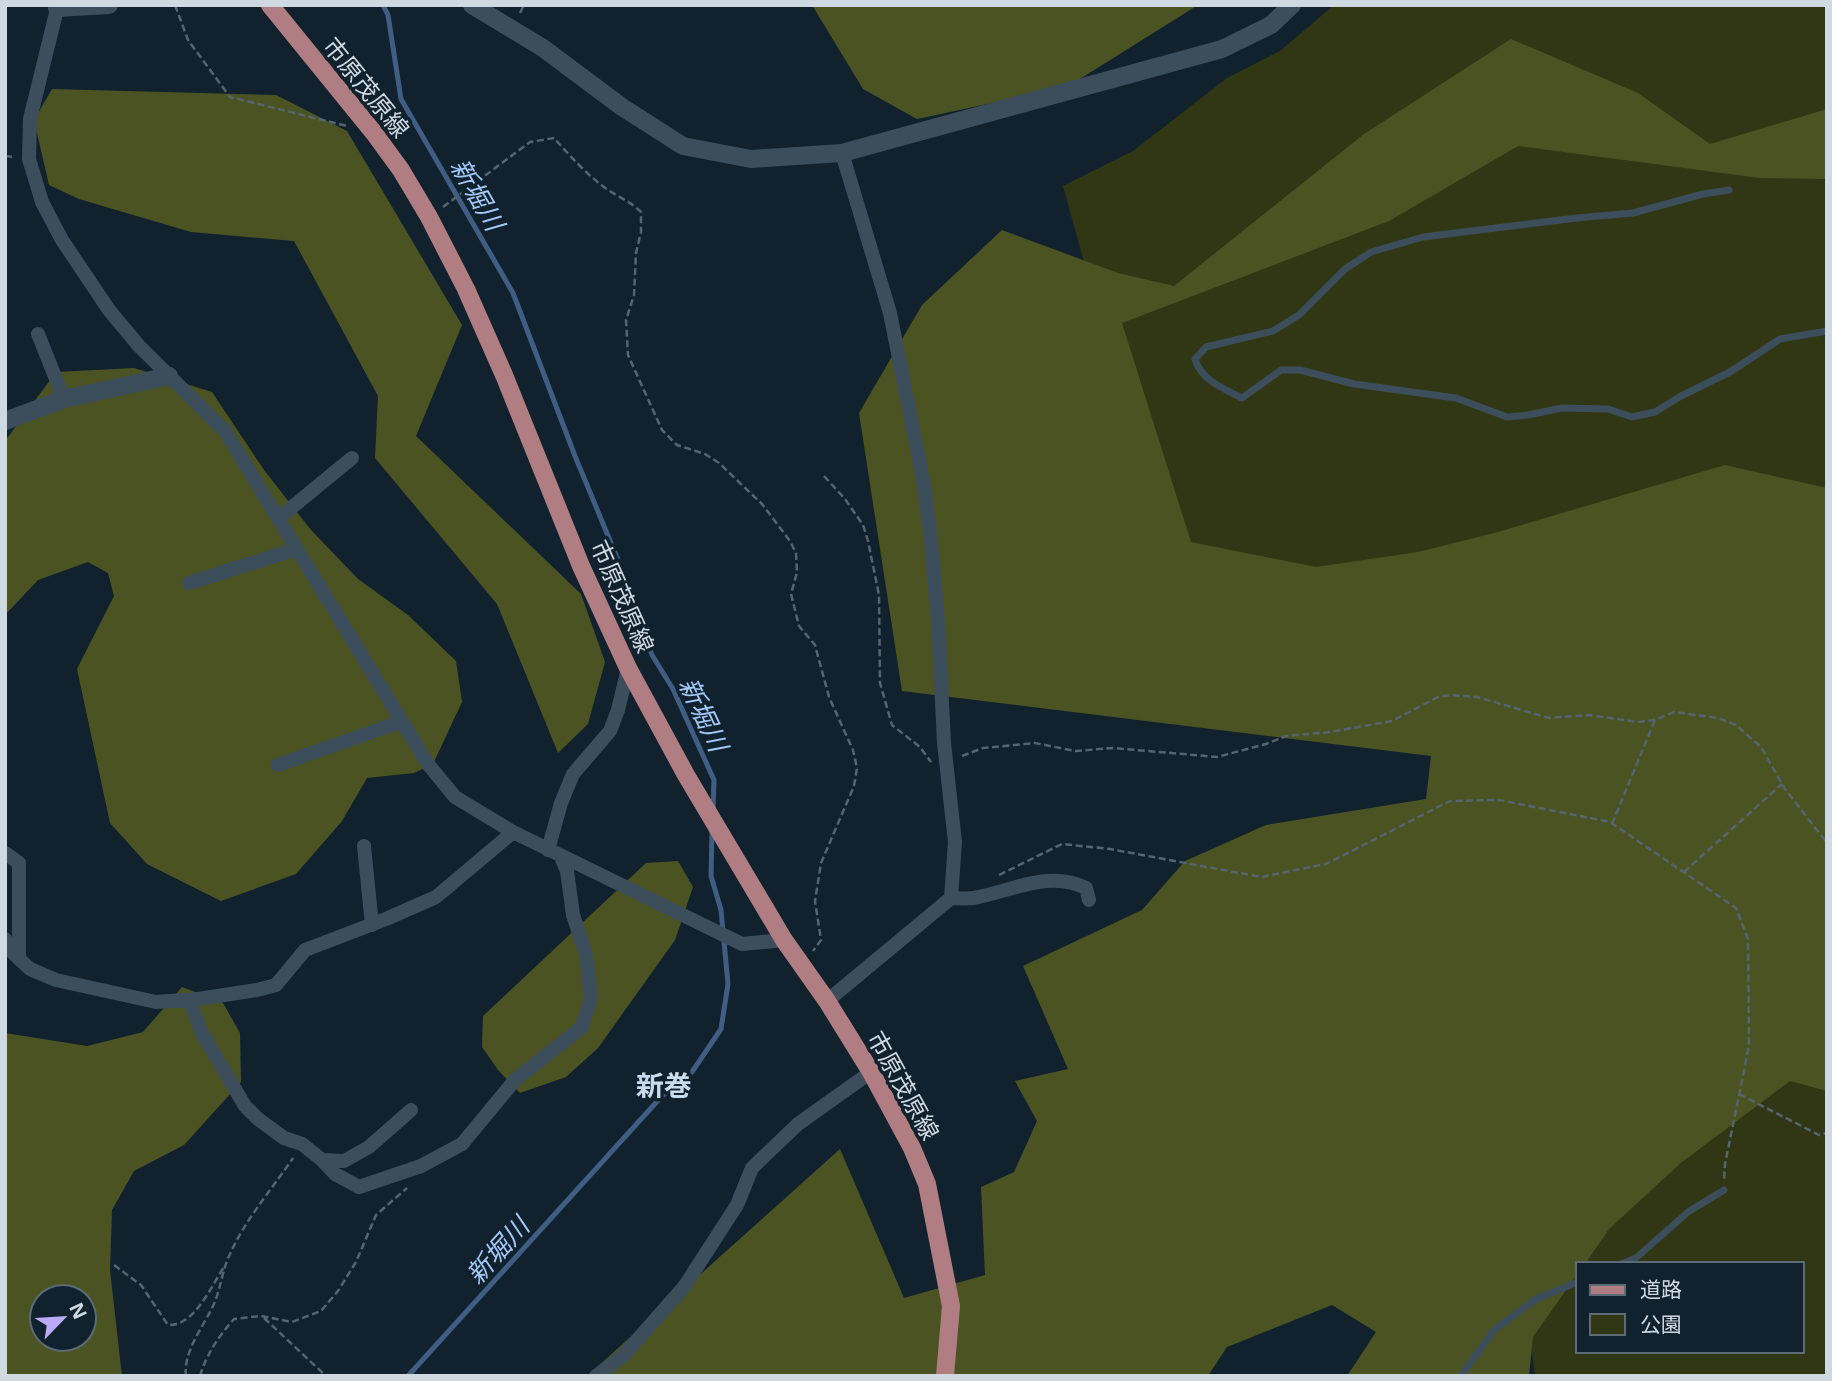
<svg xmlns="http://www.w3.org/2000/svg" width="1832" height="1381" font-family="'Open Sans','Noto Sans JP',sans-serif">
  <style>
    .green { fill: #313714; fill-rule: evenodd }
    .forest { fill: #4c5323; fill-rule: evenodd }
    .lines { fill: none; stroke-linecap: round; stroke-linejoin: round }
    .stream { stroke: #405d83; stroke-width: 5 }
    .path { stroke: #55646e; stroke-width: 2.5; stroke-dasharray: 7 3.5; stroke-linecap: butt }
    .service { stroke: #3c4e5c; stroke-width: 7 }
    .minor { stroke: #3c4e5c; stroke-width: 14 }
    .tertiary { stroke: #3c4e5c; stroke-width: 18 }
    .primary { stroke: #b07e82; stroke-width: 18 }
    .labels { text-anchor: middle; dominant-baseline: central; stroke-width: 7; stroke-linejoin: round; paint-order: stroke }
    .street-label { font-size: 24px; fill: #cfd9e1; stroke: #11222e }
    .water-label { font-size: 26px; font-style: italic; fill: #a3c9fa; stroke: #11222e }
    .quarter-label { font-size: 28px; font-weight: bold; fill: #c7dced; stroke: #11222e }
  </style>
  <rect width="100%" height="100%" fill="#11222e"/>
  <path class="green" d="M1334 5H1827V1376H1535L1470 879 1454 639 1187 634 1063 186 1133 151 1227 78 1280 51ZM1578 1264H1802V1351H1578Z"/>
  <path class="forest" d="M812 5H1198L1067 87 917 119 863 89Z
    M1511 39 1638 93 1710 144 1827 109V179L1760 178 1518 146 1389 221 1122 323 1191 542 1316 567 1418 552 1498 532 1725 465 1827 488V1091L1790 1081 1682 1162 1609 1229 1585 1264H1578V1273L1533 1337 1529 1376H1347L1376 1332 1332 1305 1227 1347 1208 1376H587L840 1149 904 1298 985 1275 981 1187 1014 1172 1037 1121 1015 1081 1068 1069 1023 966 1142 910 1185 861 1266 825 1426 799 1431 756 902 691 859 413 922 305 1002 230 1118 273 1174 286 1364 134Z
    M52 89 276 95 347 131 462 325 416 436 581 594 605 662 588 724 558 753 497 604 375 458 378 396 294 241 191 232 79 199 49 185 34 120Z
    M134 368 212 392 264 470 311 530 358 579 408 615 456 661 462 702 433 764 414 773 367 778 342 821 296 874 221 901 147 864 110 823 77 669 114 596 108 573 88 562 38 580 5 615V441L56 372Z
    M678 861 693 887 675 940 598 1048 566 1077 520 1093 498 1070 482 1047 483 1016 646 863Z
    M182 987 223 1003 240 1033 241 1082 184 1145 134 1171 112 1210 110 1270 122 1376H5V1033L87 1046 143 1032ZM42 1297H84V1339H42Z"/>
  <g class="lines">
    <path class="stream" d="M383 5 388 15 401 99 513 293 575 456 623 572 652 655 673 689 714 780 713 810
      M408 1376 662 1096 692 1072 721 1029 728 984 721 910 711 876 712 831"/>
    <path class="path" d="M175 5 188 40 230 97 347 126
      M520 13 524 5
      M5 156 15 157
      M443 207 530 142 554 138C570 156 587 175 608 190 619 197 631 202 641 212V232L636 253 634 295 626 320 628 355 662 430 677 445 705 454 719 463 762 504 790 541 796 553 797 572 791 594 799 626 815 645 829 697 853 750 857 768 854 786 821 863 815 901 821 940 813 951
      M824 476 845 499 863 525 868 541 879 595 880 683 892 725 920 747 931 762
      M962 756 983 748 1035 743 1075 751 1113 748 1217 757 1266 744 1286 736 1330 732 1392 721 1438 697 1451 695 1477 697 1549 718 1589 715 1637 722 1655 720 1674 712 1718 718 1736 725 1761 747 1785 789 1827 843
      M1612 824 1655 720
      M1684 872 1782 784
      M999 875 1062 844 1110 849 1261 877 1326 864 1450 801 1499 800 1610 822 1736 908 1748 939 1749 1046 1725 1164 1724 1179
      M1739 1094 1819 1135 1827 1133
      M114 1265 141 1285 168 1325C195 1326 211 1286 224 1267
      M264 1318 326 1376
      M186 1376C183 1352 203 1327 213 1306 221 1289 222 1270 230 1254 245 1220 272 1189 293 1158
      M200 1376C207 1353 219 1336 234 1319L261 1316 292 1322 321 1311 338 1291 356 1262 376 1215 407 1188"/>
    <path class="service" d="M1729 190 1703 194 1633 213 1577 218 1423 237 1371 252 1345 269 1299 315 1273 331 1206 347 1195 359C1201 380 1224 389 1242 398L1281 370H1300L1354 384 1456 398 1507 417 1528 415 1562 408 1608 409 1632 417 1655 412 1681 396 1730 372 1780 339 1827 331
      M1621 1264 1636 1258 1688 1212 1724 1190
      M1461 1376 1494 1330 1536 1299 1578 1282"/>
    <path class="minor" d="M58 5 30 119 29 159 42 202 62 240 109 310 139 346 225 431 428 764 455 797 513 832 742 944 784 940
      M842 153 890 313 923 479 930 530 938 620 944 743 955 842 951 898
      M38 334 64 399
      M279 518 352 458
      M189 583 297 549
      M278 765 400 722
      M364 846 372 925
      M548 850 561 803 573 774 610 731 618 710 628 668
      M5 853 19 863V959
      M5 939 12 952 30 969 56 980 156 1002 198 999 257 990 276 985 305 950 386 919 436 897 513 832
      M189 1000 203 1035 245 1106 258 1119 284 1138 302 1144 322 1160 335 1174 359 1187 421 1166 462 1144 515 1080 582 1027 591 998 586 954 573 915 567 871 561 857
      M827 1001 951 898C958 898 966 899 973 898 1010 892 1049 869 1086 888L1089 900
      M322 1160 344 1161 369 1147 411 1110
      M596 1376 623 1356 684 1287 737 1205 752 1168 798 1124 871 1072"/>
    <path class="tertiary" d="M472 5 543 48 622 107 683 146 751 159 842 153 1222 49 1271 25 1292 5
      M57 8 109 5
      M5 421 64 399 169 376"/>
    <path class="primary" d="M270 5 374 133 401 170 429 217 466 289 504 375 581 566 628 668 686 775 784 940 827 1001 871 1072 912 1148 927 1184 951 1306 945 1376"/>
  </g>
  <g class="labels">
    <g class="street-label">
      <text transform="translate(367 87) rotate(51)">市原茂原線</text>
      <text transform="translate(623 596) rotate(66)">市原茂原線</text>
      <text transform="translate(904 1085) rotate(61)">市原茂原線</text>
    </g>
    <g class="water-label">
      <text transform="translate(478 194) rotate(60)">新堀川</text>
      <text transform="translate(704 714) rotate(65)">新堀川</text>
      <text transform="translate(497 1250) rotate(-48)">新堀川</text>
    </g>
    <g class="quarter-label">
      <text x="664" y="1085">新巻</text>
    </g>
  </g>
  <rect width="1832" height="1381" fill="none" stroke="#cfd9e1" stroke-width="14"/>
  <rect x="1576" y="1262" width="228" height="91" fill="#11222e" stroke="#5d6b76" stroke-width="2"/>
  <rect x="1590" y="1285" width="35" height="10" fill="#b07e82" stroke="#5d6b76" stroke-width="2"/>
  <text x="1640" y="1297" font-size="21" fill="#cfd9e1">道路</text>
  <rect x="1590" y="1314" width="35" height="21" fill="#313714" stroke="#5d6b76" stroke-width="2"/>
  <text x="1640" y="1332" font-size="21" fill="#cfd9e1">公園</text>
  <g transform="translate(63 1318) rotate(65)"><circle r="33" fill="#11222e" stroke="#5d6b76" stroke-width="2"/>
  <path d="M0-5L12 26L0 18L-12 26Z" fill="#bbaaf6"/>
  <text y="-10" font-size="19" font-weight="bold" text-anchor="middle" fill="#cfd9e1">N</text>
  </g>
</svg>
